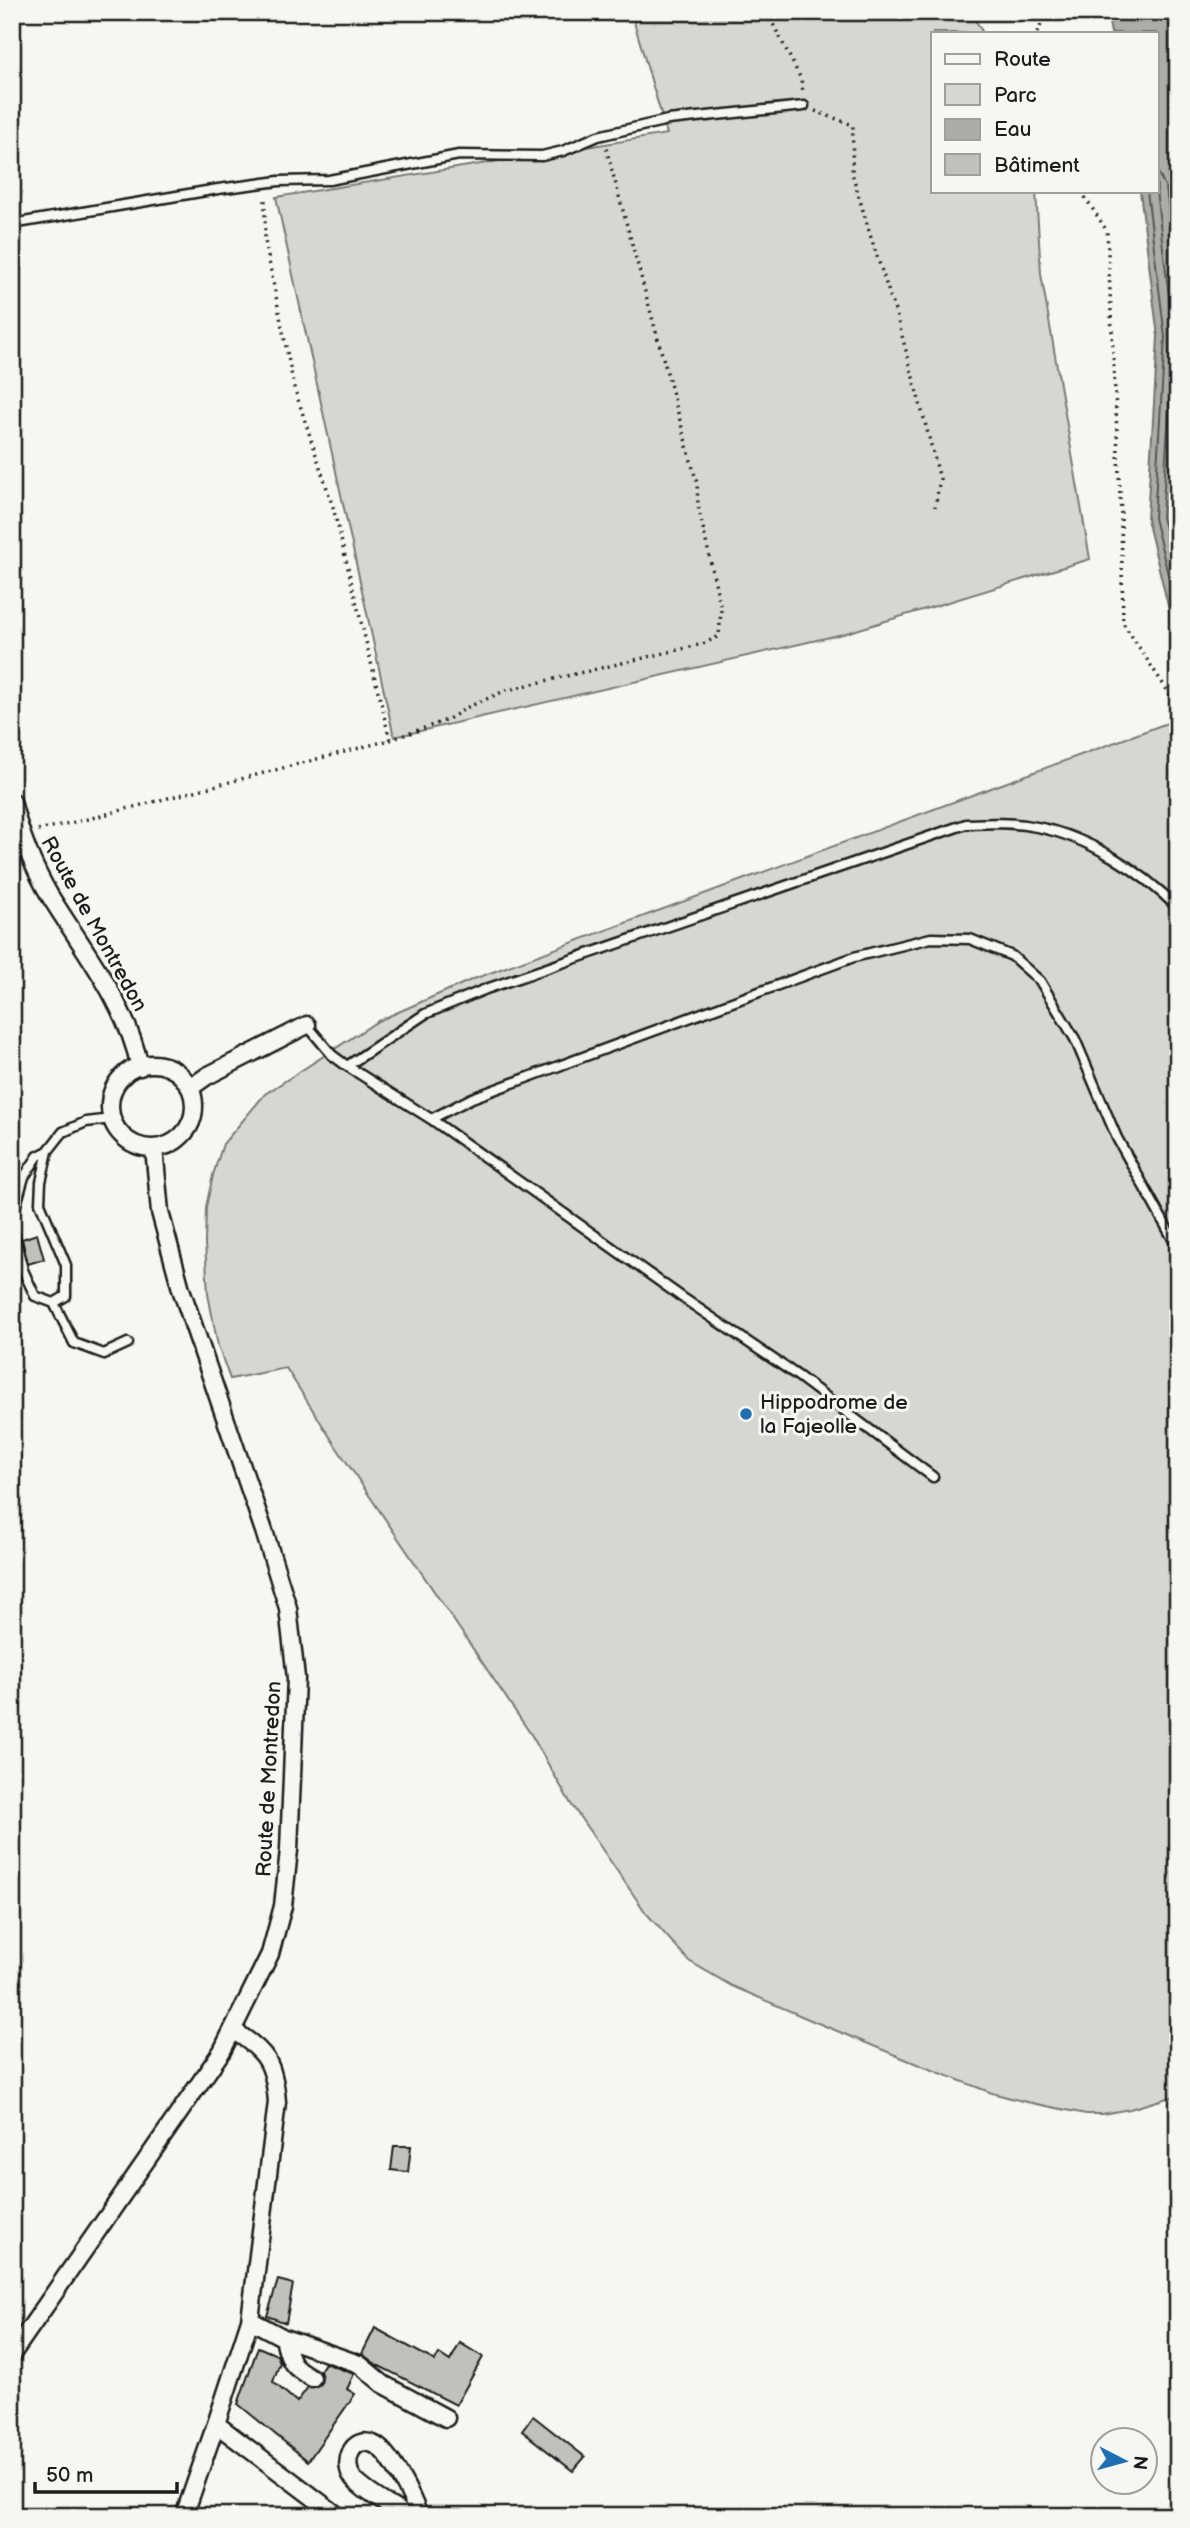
<svg xmlns="http://www.w3.org/2000/svg" width="1190" height="2528" font-family="'Balsamiq Sans',sans-serif">
  <style>
    .green { fill: #d6d6d2; stroke: #797977; stroke-width: 2 }
    .water { fill: #acaca9; stroke: #727271; stroke-width: 2 }
    .lines { fill: none; stroke-linecap: round; stroke-linejoin: round }
    .shore { stroke: #565654; stroke-width: 2 }
    .building { fill: #c0c0bd; stroke: #1c1c1c; stroke-width: 2 }
    .service-casing { stroke: #1c1c1c; stroke-width: 13 }
    .minor-casing { stroke: #1c1c1c; stroke-width: 21 }
    .path { stroke: #1c1c1c; stroke-width: 3.5; stroke-dasharray: 2 5; stroke-linecap: butt }
    .service { stroke: #f6f6f2; stroke-width: 8 }
    .minor { stroke: #f6f6f2; stroke-width: 16 }
    .poi-dot { fill: #1f6fb2; stroke: #f6f6f2; stroke-width: 2.5 }
    .labels { text-anchor: middle; dominant-baseline: central; stroke-width: 6; stroke-linejoin: round; paint-order: stroke }
    .street-label { font-size: 21px; fill: #1c1c1c; stroke: #f6f6f2 }
    .poi-label { font-size: 21px; fill: #1c1c1c; stroke: #f6f6f2; text-anchor: start }
  </style>
  <rect width="100%" height="100%" fill="#f6f6f2"/>
  <filter id="ink" filterUnits="userSpaceOnUse"><feTurbulence type="fractalNoise" baseFrequency=".0143" numOctaves="2"/><feDisplacementMap in="SourceGraphic" scale="14" xChannelSelector="R" yChannelSelector="G"/><feConvolveMatrix kernelMatrix="1 2 1 2 8 2 1 2 1" color-interpolation-filters="sRGB"/></filter>
  <g filter="url(#ink)">
    <path class="green" d="M631 12H981L974 18 983 33H933V191H1036L1041 274 1090 559 843 634 394 737 276 197 667 134Z
      M1178 719V2095L1130 2109 1102 2114H1086L1022 2101 992 2093 917 2064 813 2021 732 1986 689 1961 646 1913 571 1804 532 1736 337 1448 286 1368 230 1379 218 1346 208 1294 205 1243 206 1207 213 1175 223 1144 265 1094 378 1021 471 980Z"/>
    <path class="water" d="M1107 12H1178V633L1171 618 1147 519 1158 337 1140 191H1157V33H1111Z"/>
    <g class="lines">
      <path class="shore" d="M1157 171 1166 188 1178 282
        M1147 191 1165 337 1154 518 1178 615
        M1156 191 1174 337 1162 517 1178 579
        M1178 441 1173 516 1178 536"/>
    </g>
    <path class="building" d="M37 1234 44 1259 28 1264 22 1239Z
      M394 2146H411L408 2172 391 2170Z
      M278 2280 293 2284 286 2323 267 2316Z
      M375 2328 435 2361 439 2354 450 2361 460 2343 483 2357 456 2405 377 2365 362 2354Z
      M258 2347 277 2355 280 2362 273 2382 297 2402 308 2387H317L321 2384 322 2377 320 2371 325 2363 354 2374 347 2389 355 2394 308 2461 238 2404Z
      M533 2416 585 2457 573 2471 522 2431Z"/>
    <g class="lines">
      <g class="service-casing">
        <path id="service" d="M12 224 218 189 279 181 329 180 459 155 542 156 563 151 598 136 668 120 804 106
          M307 1025 332 1055 347 1066 425 1014 486 989 966 824C990 823 1013 822 1037 827 1089 837 1141 871 1178 908
          M347 1066 431 1119 683 1298 798 1376 933 1477
          M431 1119 472 1098 854 957 931 938 970 939 1012 956 1040 981 1075 1039 1117 1138 1178 1248
          M12 1219 24 1177 38 1156 48 1151 63 1132 86 1122 112 1119
          M12 1226 23 1270 35 1296 54 1303 66 1296V1265L40 1203 41 1182 48 1151
          M54 1303 74 1343 104 1354 128 1343"/>
      </g>
      <g class="minor-casing">
        <path id="minor" d="M12 801C20 834 33 867 50 896 84 951 126 1002 140 1067
          M110 1106a42 42 0 1 1 84 0a42 42 0 1 1-84 0Z
          M190 1088 207 1076 307 1025
          M234 2031C267 2052 274 2063 277 2102L250 2320 216 2424 338 2516
          M250 2320 284 2338C290 2362 290 2366 312 2378
          M284 2338 359 2364 383 2384 446 2418
          M12 2354 222 2051 270 1954 283 1906 289 1850 296 1678 288 1608 264 1531 181 1289 160 1212 154 1148
          M184 2516 216 2424
          M406 2516C392 2506 363 2492 353 2478 342 2464 351 2435 373 2444 390 2450 413 2499 419 2516"/>
      </g>
      <path class="path" d="M767 12 801 79 803 93
        M1037 33 1047 12
        M815 111 853 125 852 173 872 241 897 317 940 479 935 507
        M1081 191 1107 231 1121 514 1123 623 1175 702 1178 710
        M390 740 447 720 468 707 507 690 703 644 719 636 721 609 698 505 697 483 606 148
        M38 830 84 820 390 740 333 507 294 387 265 241V196"/>
      <use href="#service" class="service"/>
      <use href="#minor" class="minor"/>
    </g>
  </g>
  <circle class="poi-dot" cx="746" cy="1414" r="7"/>
  <g class="labels">
    <g class="street-label">
      <text transform="translate(94 924) rotate(61)">Route de Montredon</text>
      <text transform="translate(269 1779) rotate(-87)">Route de Montredon</text>
    </g>
    <g class="poi-label">
      <text x="760" y="1402">Hippodrome de<tspan x="760" dy="24">la Fajeolle</tspan></text>
    </g>
  </g>
  <rect width="1190" height="2528" fill="none" stroke="#f6f6f2" stroke-width="42"/>
  <rect x="21" y="21" width="1148" height="2486" fill="none" stroke="#1c1c1c" stroke-width="2.5" filter="url(#ink)"/>
  <rect x="931" y="32" width="228" height="161" fill="#f6f6f2" stroke="#9f9f9c" stroke-width="2"/>
  <rect x="945" y="54" width="35" height="10" fill="#f6f6f2" stroke="#9f9f9c" stroke-width="2"/>
  <text x="994" y="66" font-size="21" fill="#1c1c1c">Route</text>
  <rect x="945" y="84" width="35" height="21" fill="#d6d6d2" stroke="#9f9f9c" stroke-width="2"/>
  <text x="994" y="102" font-size="21" fill="#1c1c1c">Parc</text>
  <rect x="945" y="119" width="35" height="21" fill="#acaca9" stroke="#9f9f9c" stroke-width="2"/>
  <text x="994" y="136" font-size="21" fill="#1c1c1c">Eau</text>
  <rect x="945" y="154" width="35" height="21" fill="#c0c0bd" stroke="#9f9f9c" stroke-width="2"/>
  <text x="994" y="172" font-size="21" fill="#1c1c1c">Bâtiment</text>
  <g transform="translate(1124 2461) rotate(96)"><circle r="33" fill="#f6f6f2" stroke="#9f9f9c" stroke-width="2"/>
  <path d="M0-5L12 26L0 18L-12 26Z" fill="#1f6fb2"/>
  <text y="-10" font-size="19" font-weight="bold" text-anchor="middle" fill="#1c1c1c">N</text>
  </g>
  <path d="M35 2482v10h142v-10" fill="none" stroke="#1c1c1c" stroke-width="3.5"/>
  <text x="46" y="2482" font-size="21" fill="#1c1c1c" stroke="#f6f6f2" stroke-width="5" paint-order="stroke">50 m</text>
</svg>
